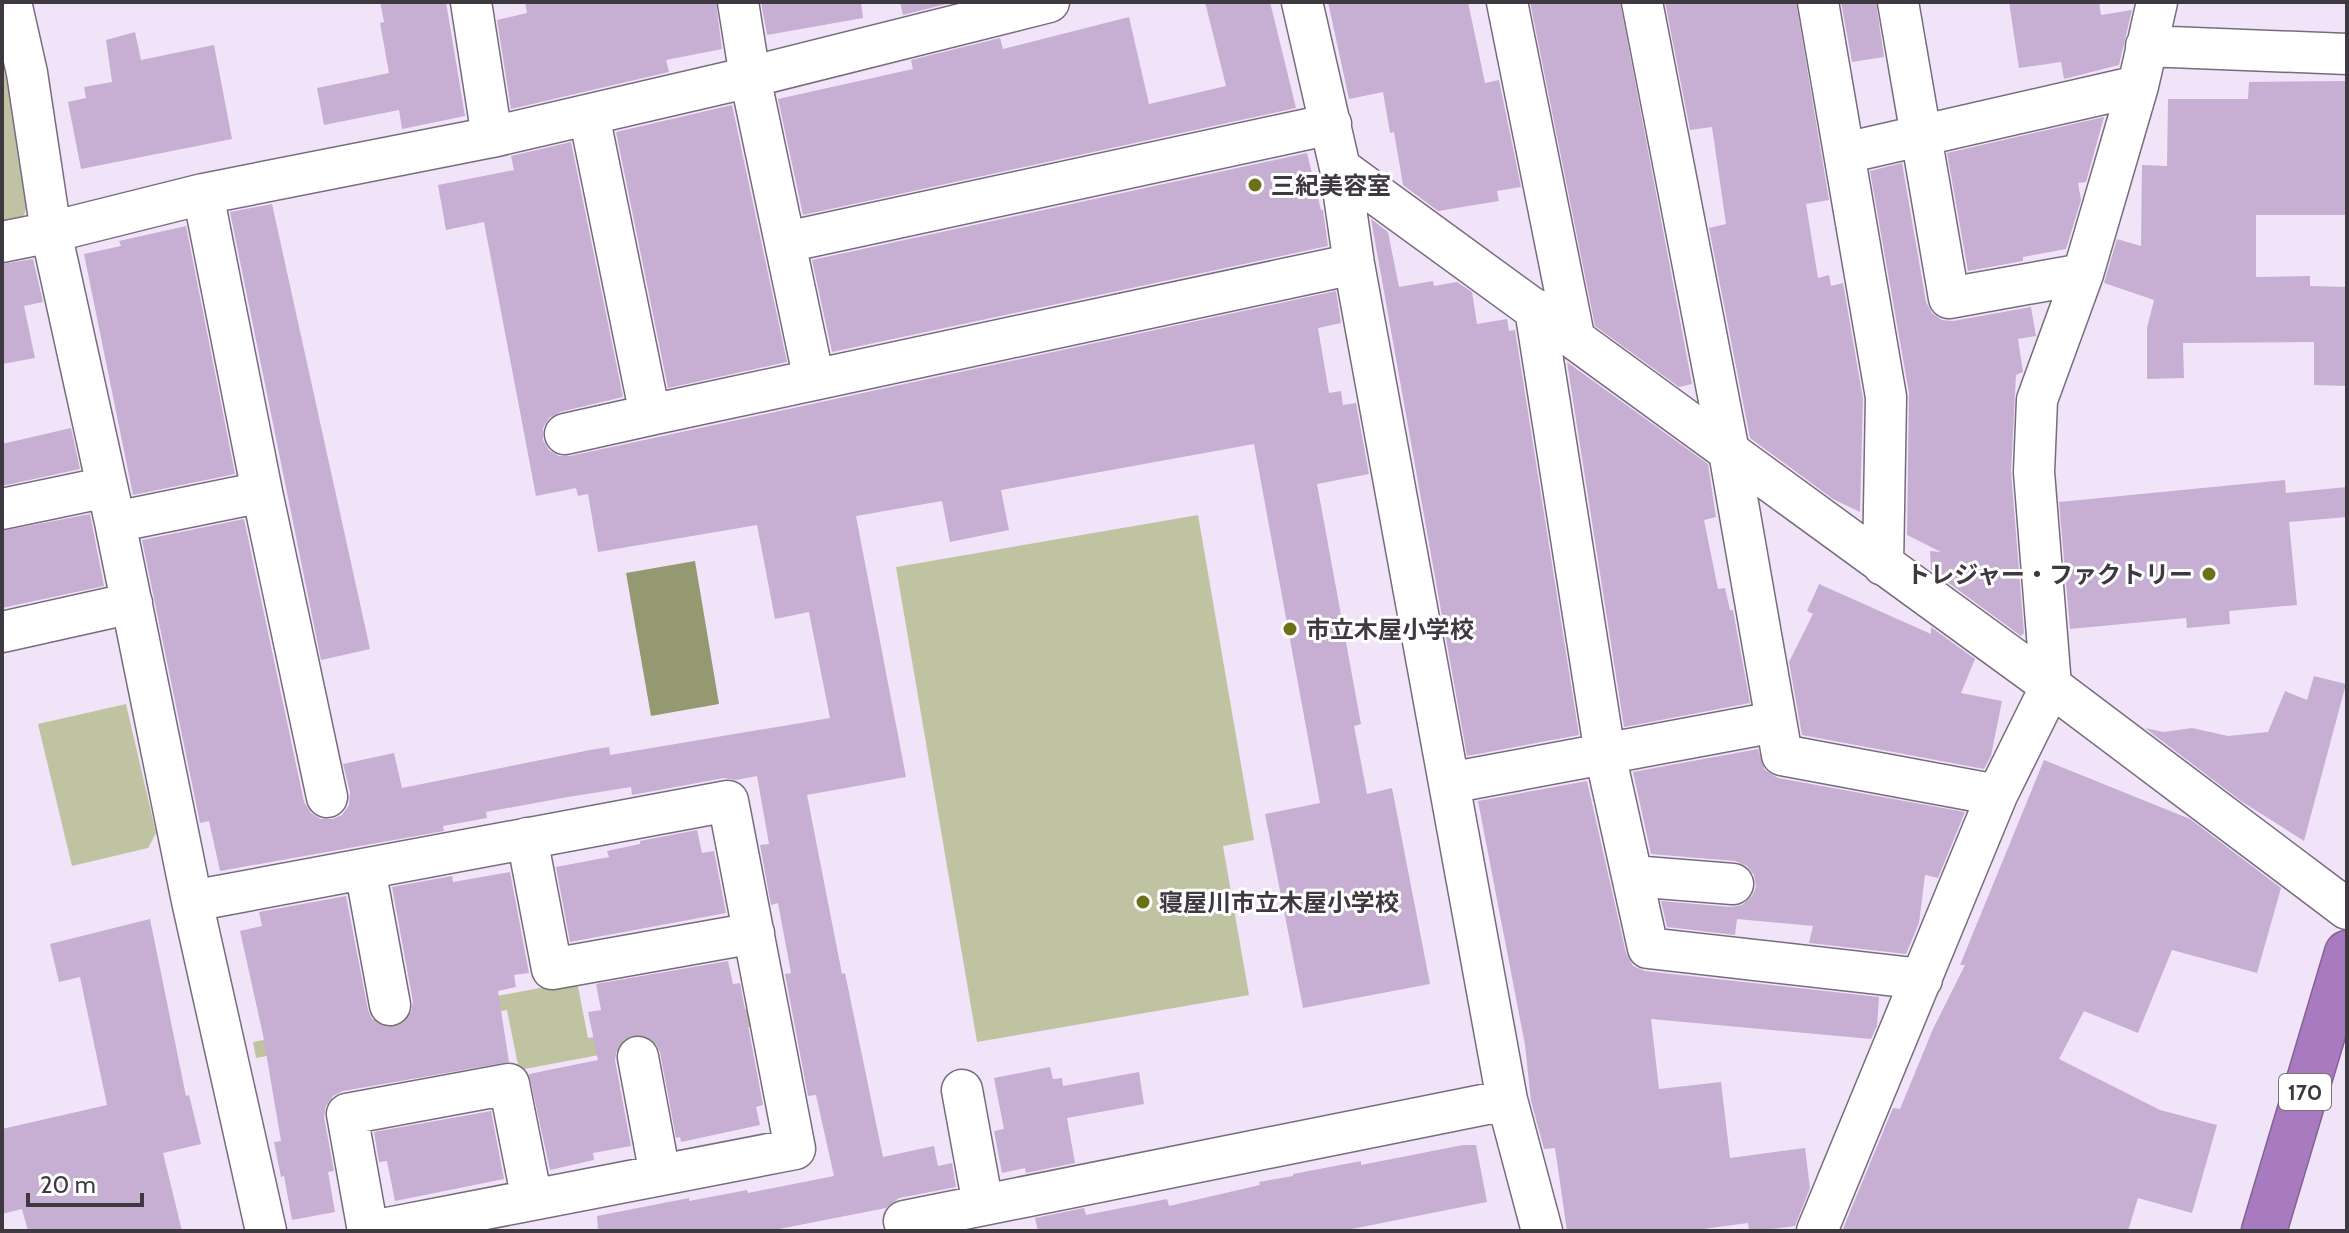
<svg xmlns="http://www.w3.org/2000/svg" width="2349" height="1233" font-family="Cabin,'Noto Sans JP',sans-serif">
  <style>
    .green { fill: #bfc3a2 }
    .water { fill: #959972 }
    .building { fill: #c6afd3 }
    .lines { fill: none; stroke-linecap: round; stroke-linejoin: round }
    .minor-casing { stroke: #776c7d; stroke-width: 43 }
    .highway-casing { stroke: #836393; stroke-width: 47 }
    .minor { stroke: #fff; stroke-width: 40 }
    .highway { stroke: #a87abf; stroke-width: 44 }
    .poi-dot { fill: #6c7016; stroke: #fff; stroke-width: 3 }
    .labels { text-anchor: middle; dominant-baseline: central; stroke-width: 6; stroke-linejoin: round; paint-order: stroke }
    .shield { fill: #fff; stroke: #78747a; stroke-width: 2 }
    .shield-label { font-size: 22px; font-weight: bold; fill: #3e3941 }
    .poi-label { font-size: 24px; font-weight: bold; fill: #3e3941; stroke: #fff; text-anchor: start }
  </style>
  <rect width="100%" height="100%" fill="#f1e4f8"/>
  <path class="green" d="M2 59 30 197 21 224 2 227Z
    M1198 515 1254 840 1223 846 1249 995 977 1042 896 567Z
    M126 704 156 833 148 848 72 866 38 724Z
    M577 981 588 1038 750 1008 754 1026 519 1070 507 1010 256 1058 253 1042Z"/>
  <path class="water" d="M695 561 719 704 651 716 626 573Z"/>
  <path class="building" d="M380 2H446L465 116 402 129 399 110 324 125 317 88 389 73 380 23 384 22Z
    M525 2H716L722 49 666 60 669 72 511 109 497 20 527 13Z
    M761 2H861L863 18 767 35Z
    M900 2H954L903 15Z
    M1205 2H1270L1296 108 803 215 778 99 913 69 911 60 1000 38 1003 49 1129 17 1149 104 1226 86Z
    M1328 2H1468L1485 83 1499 80 1521 187 1497 191 1499 201 1438 211 1403 185 1394 132 1390 133 1383 92 1349 99Z
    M1530 2H1620L1692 384 1679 387 1595 326Z
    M1665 2H1796L1829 200 1806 204 1818 278 1829 275 1831 286 1843 283 1863 399 1860 512 1833 499 1750 438 1709 228 1726 224 1712 127 1690 130Z
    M1841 2H1876L1884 57 1852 62Z
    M2009 2H2099L2101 15 2132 10 2119 65 2064 79 2061 62 2019 68Z
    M135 32 141 60 214 45 232 139 81 169 68 102 86 98 84 87 112 82 106 40Z
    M2347 81V215H2256V277L2310 276V286L2347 287V386L2314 385V342L2183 343 2184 378 2147 379V328L2154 300 2104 283 2117 239 2141 246 2142 165 2167 166 2168 99H2248L2249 82Z
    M732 105 787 362 668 388 616 132Z
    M2104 117 2086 182 2078 183 2081 200 2066 249 2023 257V261L1968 271 1947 153Z
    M571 142 623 397 560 412 549 418 543 428V440L549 450 559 456H570L1336 291 1341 323 1318 328 1329 393 1341 391 1343 405 1356 403 1369 474 1317 484 1361 724 1354 726 1367 794 1392 788 1430 984 1303 1008 1265 814 1320 803 1254 444 1001 490 1009 530 950 542 942 501 856 516 906 777 807 795 842 974 845 973 883 1157 934 1146 938 1166 952 1163 956 1187 899 1198 886 1208 769 1231H598L597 1216 689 1198V1201L747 1190 748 1193 834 1176 816 1095 808 1096 785 974 791 973 778 903 771 905 760 845 769 844 757 776 736 780 724 778 632 795 631 787 568 797 486 812 487 818 443 826 444 831 220 871 209 821 200 823 142 540 244 519 304 802 311 813 321 819H333L342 815 349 805 350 792 343 764 394 753 402 788 590 750 609 747 610 755 830 718 809 612 775 619 757 525 598 552 588 494 578 496 576 488 536 496 484 222 446 230 438 185 514 170 511 156Z
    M1307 153 1321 210H1323L1328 246 832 352 812 260Z
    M1902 163 1926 302 1932 313 1942 320 1953 321 2031 307 2036 336 2018 339 2023 372 2016 375 2011 471 2024 633 2021 636 1931 570 1930 551 1941 552 1907 535 1909 393 1870 171Z
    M272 204 370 649 321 660 230 212Z
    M1371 219 1388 232 1399 287 1433 281 1434 286 1457 282 1472 292 1477 324 1507 319 1509 331 1515 330 1579 735 1467 756Z
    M186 226 235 474 133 495 84 254 121 246 119 241Z
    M33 259 43 302 24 306 35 358 2 364V264Z
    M1567 362 1708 464 1716 517 1704 520 1718 589 1725 588 1730 610H1733L1750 703 1624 727Z
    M71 428 80 469 2 486V444Z
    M2285 480 2286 493 2347 487V517L2289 522 2297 605 2229 611 2230 624 2187 628 2186 618 2070 629 2059 502Z
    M90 514 104 586 2 608V531Z
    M1819 584 1931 634V627L1975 659 1961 693 2002 701 1991 756 1984 769 1802 735 1789 662 1813 614 1807 611Z
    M2314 676 2346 684 2304 841 2241 801 2145 728 2164 732 2192 728 2228 736 2268 732 2285 691 2307 700Z
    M1758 749 1765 770 1778 778 1965 812 1938 878 1925 875 1919 923 1906 954 1809 943 1813 926 1737 919 1735 935 1667 927 1661 901 1731 907 1742 905 1752 896 1756 887 1754 875 1747 866 1735 861 1651 854 1633 772Z
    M2044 760 2190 819 2281 888 2257 973 2172 950 2138 1033 2084 1011 2059 1059 2160 1110 2217 1125 2192 1213 2138 1198 2128 1231H1842L1890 1115 1893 1108 1900 1109 1933 1029 1965 965H1960Z
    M1587 781 1626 953 1633 966 1645 971 1879 997 1877 1026 1871 1039 1651 1019 1659 1089 1721 1082 1730 1158 1805 1148 1810 1188 1795 1226 1755 1231H1749L1748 1223 1688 1231H1567L1555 1148 1544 1149 1531 1101 1525 1045 1478 801Z
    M697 830 702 853 714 851 726 913 570 942 556 867 609 857 607 851 640 844V841Z
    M510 872 529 973 514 975 516 987 498 991 509 1062 343 1091 333 1096 326 1106 324 1117 334 1171 328 1172 335 1212 292 1220 284 1176 281 1177 274 1142 281 1141 263 1035 240 931 262 926 259 912 346 896 368 1010 372 1019 382 1026 395 1027 404 1023 411 1013 413 1002 392 887 452 876 453 882Z
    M150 919 186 1096 189 1095 201 1144 163 1153 182 1231H28L22 1209 2 1214V1129L107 1105 80 977 59 982 50 944Z
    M728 961 733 984 740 983 763 1105 756 1107 760 1125 681 1142 680 1137 676 1138 660 1052 655 1042 646 1036 633 1035 623 1040 617 1049 615 1060 631 1146 593 1153 594 1160 550 1170 529 1074 598 1060 588 1012 601 1010 596 984Z
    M1050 1067 1053 1079 1062 1078 1063 1086 1139 1072 1144 1104 1067 1118 1075 1163 1026 1173 1025 1168 1002 1173 994 1131 1004 1129 994 1078Z
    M491 1111 504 1179 395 1201 387 1161 379 1162 374 1132Z
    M1463 1145H1476L1487 1202 1342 1231H1038L1035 1218 1084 1208 1086 1215 1167 1199 1169 1206 1260 1185 1259 1182 1293 1176V1174L1361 1161V1165Z"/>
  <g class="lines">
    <g class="minor-casing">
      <path id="minor" d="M11 2 27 73 51 232 115 522 192 901 266 1231
        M471 2 492 137
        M738 2 750 77 814 380
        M1302 2 1340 168 2051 686 2347 909
        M1507 2 1574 336
        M1642 2 1729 452 1782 755 1997 795
        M1818 2 1886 397 1883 565
        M1898 2 1949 298 2083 274
        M2146 46 2347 54
        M589 115 650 415 1354 264
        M1845 153 2138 86
        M1340 168 1354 264 1507 1100 1542 1231
        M2 242 51 232 203 194 492 137 750 77 1049 2
        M786 242 1331 124
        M1535 309 1605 754 1648 948 1922 979
        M565 434 650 415
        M262 492 327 797
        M2 509 107 487
        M115 522 262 492 203 194
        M2 632 132 603
        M1449 783 1775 722
        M527 838 552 969 754 933
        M365 869 390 1005
        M1632 876 1733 884
        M192 901 728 801 795 1149 372 1231
        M638 1057 660 1175
        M962 1090 983 1205
        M904 1221 1507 1100
        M368 1231 347 1114 509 1084 532 1200
        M1817 1231 1997 795 2051 686 2034 472 2037 400 2083 274 2138 86 2157 2"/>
    </g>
    <g class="highway-casing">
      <path id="highway" d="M2264 1231 2347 953"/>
    </g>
    <use href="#minor" class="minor"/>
    <use href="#highway" class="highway"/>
  </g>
  <g class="poi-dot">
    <circle cx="1255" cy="185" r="8"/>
    <circle cx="2209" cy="574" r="8"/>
    <circle cx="1290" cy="629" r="8"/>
    <circle cx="1143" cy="902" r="8"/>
  </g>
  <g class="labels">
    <rect class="shield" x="2279" y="1074" width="52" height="36" rx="6"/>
    <g class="shield-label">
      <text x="2305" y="1092">170</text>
    </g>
    <g class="poi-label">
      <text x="1271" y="185">三紀美容室</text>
      <text x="2193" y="574" text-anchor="end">トレジャー・ファクトリー</text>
      <text x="1306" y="629">市立木屋小学校</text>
      <text x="1159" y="902">寝屋川市立木屋小学校</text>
    </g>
  </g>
  <rect width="2349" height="1233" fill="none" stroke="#3e3941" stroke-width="8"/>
  <path d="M28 1193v12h114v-12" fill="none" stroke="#3e3941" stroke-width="4"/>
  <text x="40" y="1193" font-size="24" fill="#3e3941" stroke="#ffffff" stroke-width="6" paint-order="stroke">20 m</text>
</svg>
